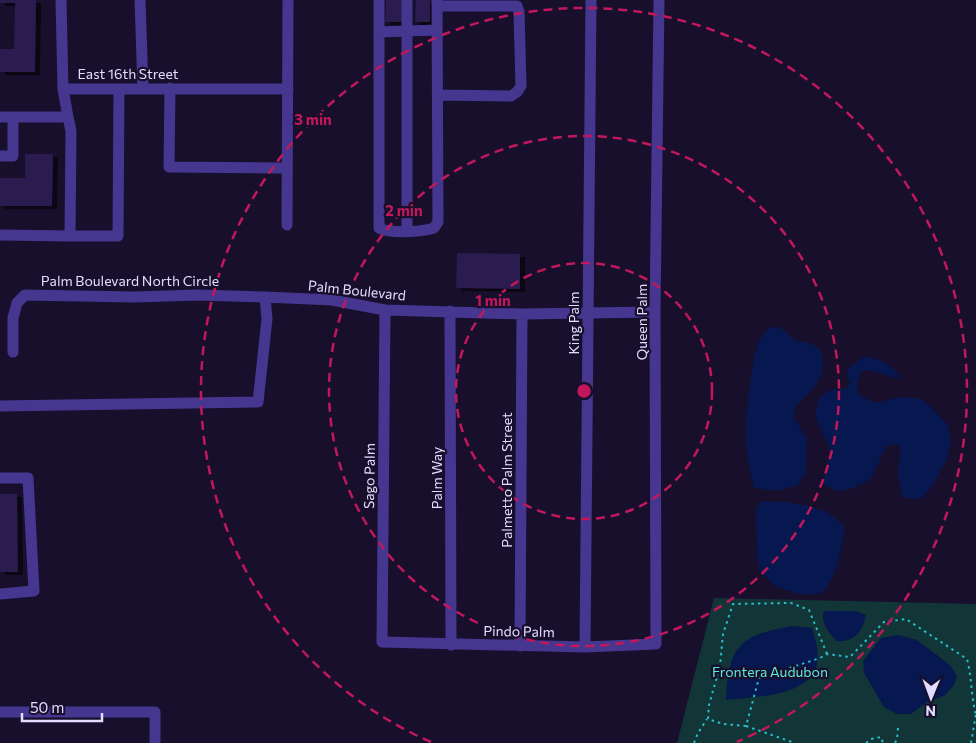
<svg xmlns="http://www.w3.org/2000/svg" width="976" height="743" font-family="Commissioner,sans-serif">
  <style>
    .green { fill: #123538 }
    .water { fill: #06184f }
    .building { fill: #2c1a50; filter: url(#shadow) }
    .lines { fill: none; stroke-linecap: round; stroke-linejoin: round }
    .path { stroke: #26bec9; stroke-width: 2; stroke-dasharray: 2.5 4; stroke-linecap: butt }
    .minor { stroke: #453790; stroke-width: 11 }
    .ring { fill: none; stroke: #c2185b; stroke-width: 2.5; stroke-dasharray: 9 6 }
    .labels { text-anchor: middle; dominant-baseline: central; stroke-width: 4.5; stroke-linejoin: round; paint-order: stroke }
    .street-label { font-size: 14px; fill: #e4dcff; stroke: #180f2d }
    .park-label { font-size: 14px; fill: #5cead9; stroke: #180f2d }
    .centre { fill: #c2185b; stroke: #180f2d; stroke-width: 2.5 }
    .ring-label { font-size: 15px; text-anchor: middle; font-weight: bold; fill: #c2185b; stroke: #180f2d; stroke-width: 4.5; stroke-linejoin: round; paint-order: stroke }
  </style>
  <defs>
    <filter id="shadow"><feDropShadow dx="5" dy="3" stdDeviation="0" flood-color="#0009"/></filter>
  </defs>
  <rect width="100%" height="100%" fill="#180f2d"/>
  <path class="green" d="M714 598 976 604V743H677Z"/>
  <path class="water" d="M770 327C787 326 787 338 800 342 806 343 810 342 815 346 828 354 823 375 816 385 811 393 803 398 797 405 795 408 795 412 794 416L807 440 806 472 798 485 777 491 754 488C744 454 745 419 750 384 752 369 754 353 760 339 762 334 767 331 770 327Z
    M863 357C878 358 894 364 900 378 885 378 878 368 862 371L857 382V393L875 403 900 397 920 399 929 405 948 425 951 443 946 461 930 489 922 498 910 499 902 496 898 475 900 455 899 445H887L870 480 853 488 837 491 823 484 830 449 815 416 819 399 828 391 845 389 851 383 847 377 848 369Z
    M762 501C792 502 826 504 845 528 840 552 838 575 822 593L804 595 776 587 760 571 757 558 756 509Z
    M824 611H856L866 615C863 632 853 643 836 641 829 632 820 623 824 611Z
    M792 626 812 628C816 641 821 657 815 670 803 697 751 697 726 700 729 645 739 636 792 626Z
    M898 635 917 640 950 665 957 676 954 685 944 696 927 702 911 714H897L884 707 864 673 863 661 881 638Z"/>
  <path class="building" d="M0 0H36L35 72H0V49H14L15 3H0Z
    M386 0H402V22H385Z
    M416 0H430V22H415Z
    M25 154H53L52 206H0V178H25Z
    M457 253 520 254V289L456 288Z
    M0 494H17L18 572H0Z"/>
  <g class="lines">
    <path class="path" d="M827 654 809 610 791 603 733 604 723 634 720 666 709 705 708 719 723 724 746 726 759 678 820 658 827 654 850 657 884 622 906 619 967 659C972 678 971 697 976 715
      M746 726 795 743
      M694 743 698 733 707 719
      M866 743 871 739 881 737 883 743
      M895 743 897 739 898 728
      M971 743 976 714"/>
    <path class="minor" d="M61 0 63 89
      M140 0 143 88
      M379 0V228C391 234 421 232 434 228L438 222 437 0
      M407 0V231
      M437 6H517L519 12 521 86 517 92 511 96 438 95
      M379 32 437 30
      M170 88 169 167 287 168
      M0 117H68L63 89H288
      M0 156H13V118
      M287 225 288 0
      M0 235 70 236 71 131 68 117
      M70 236H118L119 89
      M385 310 382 642 585 647 656 644 655 312 659 0
      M450 311 451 645
      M13 352V318L17 303 25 295 134 297 198 295 265 297 332 300 385 310 522 314 655 312
      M0 406 258 402 267 319 265 297
      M0 478H28L34 591 0 594
      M520 646 522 314
      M585 647 591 0
      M0 712H155V743"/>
  </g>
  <g class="ring">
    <circle cx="584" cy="391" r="128"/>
    <circle cx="584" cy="391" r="255"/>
    <path d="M431 742A383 383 0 1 1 737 742"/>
  </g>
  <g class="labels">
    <g class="street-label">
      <text x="128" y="73">East 16th Street</text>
      <text x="130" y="280">Palm Boulevard North Circle</text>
      <text transform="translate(357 290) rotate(6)">Palm Boulevard</text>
      <text transform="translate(641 322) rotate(-90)">Queen Palm</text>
      <text transform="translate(573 323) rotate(-90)">King Palm</text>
      <text transform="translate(369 476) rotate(-89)">Sago Palm</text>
      <text transform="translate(436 478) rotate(-90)">Palm Way</text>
      <text transform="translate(506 480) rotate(-90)">Palmetto Palm Street</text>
      <text transform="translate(519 631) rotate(1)">Pindo Palm</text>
    </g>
    <g class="park-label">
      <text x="770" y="671">Frontera Audubon</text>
    </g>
  </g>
  <circle cx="584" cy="391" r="8" class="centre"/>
  <g class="ring-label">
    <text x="313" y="125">3 min</text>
    <text x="404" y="216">2 min</text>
    <text x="493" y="306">1 min</text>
  </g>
  <g transform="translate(931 698) rotate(181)" stroke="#180f2d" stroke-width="4" paint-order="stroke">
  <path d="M0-4L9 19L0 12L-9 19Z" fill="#e4dcff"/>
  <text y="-8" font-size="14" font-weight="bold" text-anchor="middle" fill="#e4dcff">N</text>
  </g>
  <path d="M22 713v8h80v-8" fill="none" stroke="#e4dcff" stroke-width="2.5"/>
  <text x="30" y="713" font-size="15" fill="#e4dcff" stroke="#180f2d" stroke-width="4" paint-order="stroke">50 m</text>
</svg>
